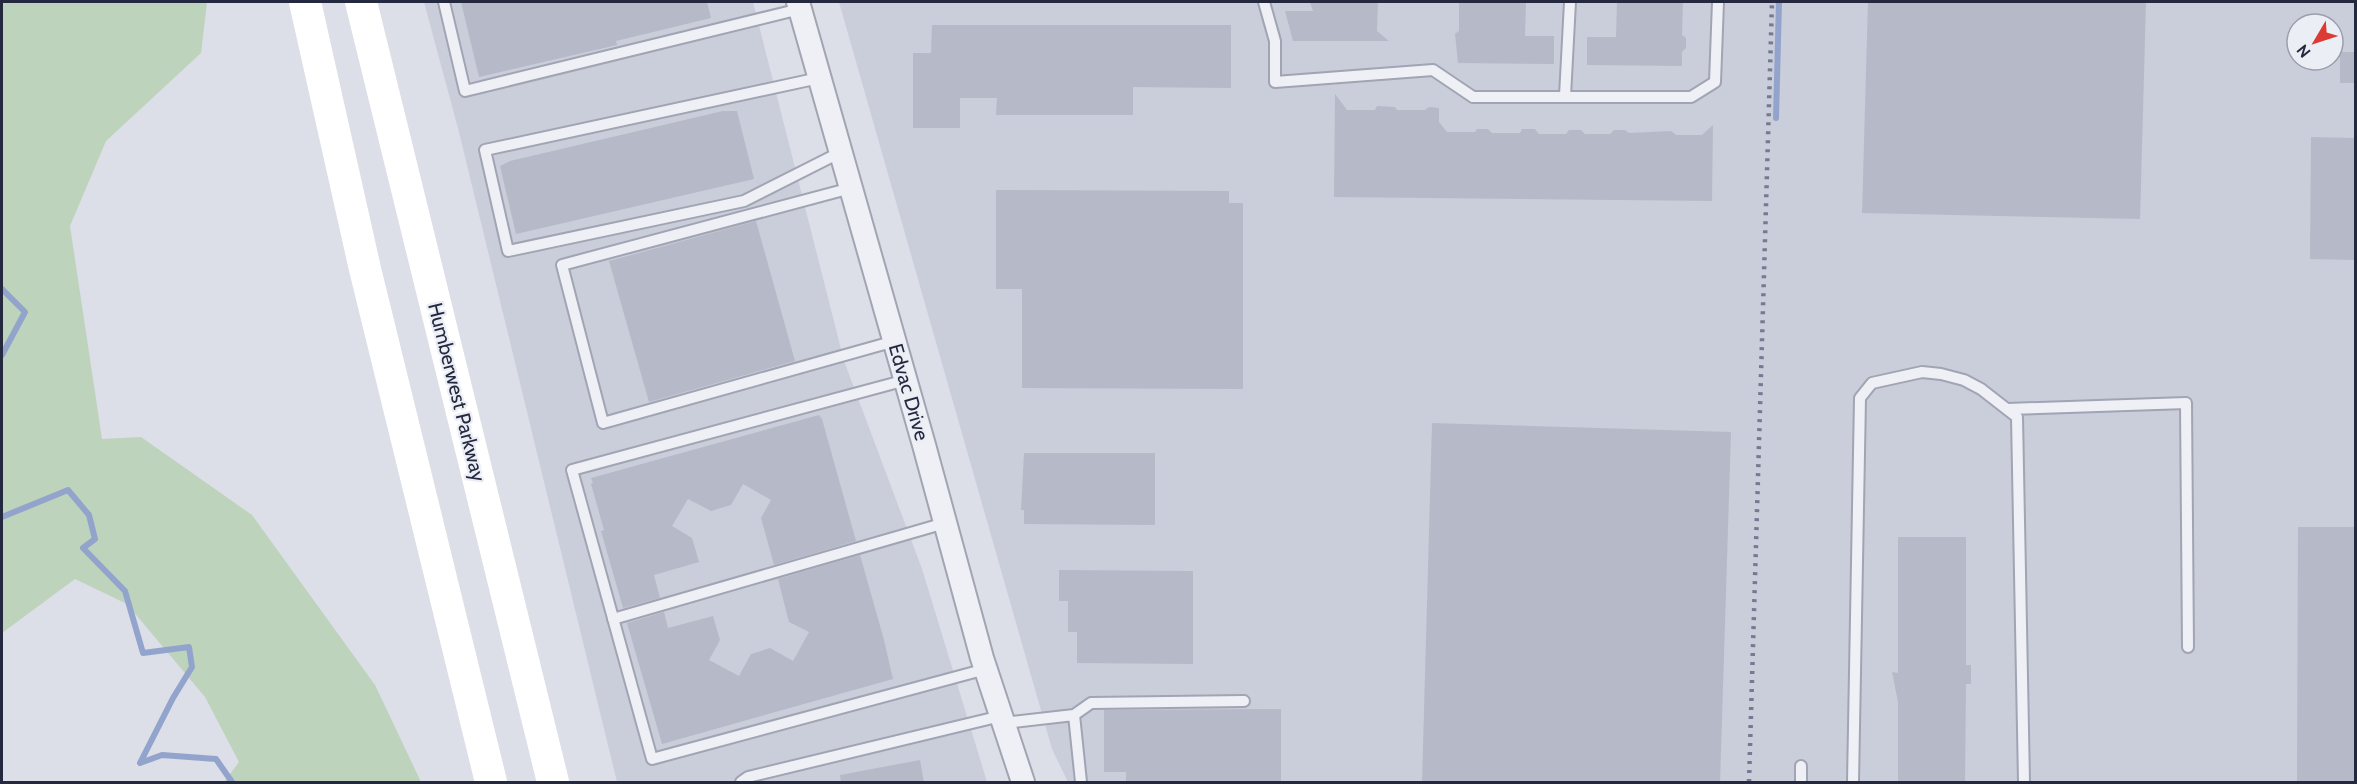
<svg xmlns="http://www.w3.org/2000/svg" width="2357" height="784" font-family="Cabin,sans-serif">
  <style>
    .built { fill: #cacdda; fill-rule: evenodd }
    .green { fill: #bed3bc }
    .lines { fill: none; stroke-linecap: round; stroke-linejoin: round }
    .stream { stroke: #93a4cc; stroke-width: 6 }
    .building { fill: #b6b9c8 }
    .service-casing { stroke: #a1a4b2; stroke-width: 14 }
    .minor-casing { stroke: #a1a4b2; stroke-width: 26 }
    .service { stroke: #eff0f6; stroke-width: 10 }
    .minor { stroke: #eff0f6; stroke-width: 22 }
    .secondary { stroke: #fff; stroke-width: 32 }
    .rail { stroke: #747a93; stroke-width: 4.5; stroke-dasharray: 3 6; stroke-linecap: butt }
    .labels { text-anchor: middle; dominant-baseline: central; stroke-width: 4.5; stroke-linejoin: round; paint-order: stroke }
    .street-label { font-size: 20px; fill: #24293f; stroke: #ebeef5 }
  </style>
  <rect width="100%" height="100%" fill="#dcdee8"/>
  <path class="built" d="M424 2H753L844 361 922 569 987 782H617L459 132Z
    M839 2H2355V782H1068L1052 749ZM2297 24H2333V60H2297Z"/>
  <path class="green" d="M2 2H207L201 53 106 141 70 226 102 439 141 437 252 515 375 685 421 782H224L239 762 205 697 127 604 75 579 2 633Z"/>
  <g class="lines">
    <path class="stream" d="M1776 118 1779 2
      M2 289 25 312 2 355
      M2 517 68 490 89 515 95 539 83 548 125 591 143 653 189 647 192 667 173 698 140 763 162 755 216 759 232 782"/>
  </g>
  <path class="building" d="M461 2H707L711 18 616 41 617 45 479 77Z
    M1310 2H1378L1377 31 1389 41H1293L1285 11H1313Z
    M1459 2H1526L1525 36H1554V64L1458 63 1455 34 1459 31Z
    M1617 2H1683L1682 35 1686 38V48L1682 52V66L1587 65V37H1616Z
    M1868 2H2146L2140 219 1862 213Z
    M932 25H1231V88L1133 87V115H996L997 98H960V128H913V53H931Z
    M2340 52H2355V83H2340Z
    M1335 94 1347 110H1375L1377 106 1395 107 1397 110H1425L1429 107 1439 108V122L1447 132H1475L1477 129H1488L1492 133H1520L1522 129H1535L1539 134H1566L1569 130H1581L1585 134H1610L1614 130H1625L1629 133 1671 131 1676 135H1702L1713 125 1712 201 1334 197Z
    M723 111H737L754 179 516 234 500 166 510 161Z
    M2311 137 2355 138V260L2310 259Z
    M996 190 1229 191V203H1243V389L1022 388V289H996Z
    M756 221 795 361 649 402 609 261Z
    M819 415 822 419 856 541 774 565 761 518 771 500 743 484 731 505 711 511 688 499 672 526 692 538 699 562 654 575 660 598 623 608 601 531 604 530 591 484 593 483 591 478Z
    M1432 423 1731 432 1720 783H1422Z
    M1024 453H1155V525L1024 524V510H1021Z
    M2298 527H2355V783H2297Z
    M1898 537H1966V665H1971V684H1966L1965 783H1898V702L1892 672 1898 673Z
    M860 555 884 640 893 679 662 744 627 623 664 612 668 628 713 616 720 640 709 660 739 676 751 654 770 648 793 661 809 632 789 622 778 579Z
    M1059 570 1193 571V664L1077 663V632H1068V601H1059Z
    M1281 709V783H1126V772H1104V710Z
    M920 760 924 783H841L840 775Z"/>
  <g class="lines">
    <g class="service-casing">
      <path id="service" d="M444 2 465 91 800 9
        M1264 2 1275 41V82L1433 70 1473 97H1691L1715 82 1718 2
        M819 78 485 150 508 251 744 201 841 152
        M1565 96 1570 2
        M851 188 562 265 603 423 895 341
        M906 380 572 470 652 759 986 669
        M2008 409 2186 403 2188 647
        M613 619 945 523
        M1074 715 1091 703 1244 701
        M1004 723 1074 715 1081 782
        M1801 766V782
        M741 782 748 777 1001 716
        M1853 782 1860 398 1872 383 1922 372 1941 374 1964 380 1981 389 2017 417 2024 782"/>
    </g>
    <g class="minor-casing">
      <path id="minor" d="M798 2 924 445 982 658 1023 782"/>
    </g>
    <use href="#service" class="service"/>
    <use href="#minor" class="minor"/>
    <path class="secondary" d="M305 2 365 269 491 782
      M361 2 553 782"/>
    <path class="rail" d="M1749 782 1772 2"/>
  </g>
  <g class="labels">
    <g class="street-label">
      <text transform="translate(457 392) rotate(76)">Humberwest Parkway</text>
      <text transform="translate(909 392) rotate(74)">Edvac Drive</text>
    </g>
  </g>
  <rect width="2357" height="784" fill="none" stroke="#24293f" stroke-width="6"/>
  <g transform="translate(2315 42) rotate(231)"><circle r="28" fill="#ebeef5" stroke="#9b9fac" stroke-width="1.5"/>
  <path d="M0-4.5L10 22L0 15L-10 22Z" fill="#db3b33"/>
  <text y="-9" font-size="16" font-weight="bold" text-anchor="middle" fill="#24293f">N</text>
  </g>
</svg>
